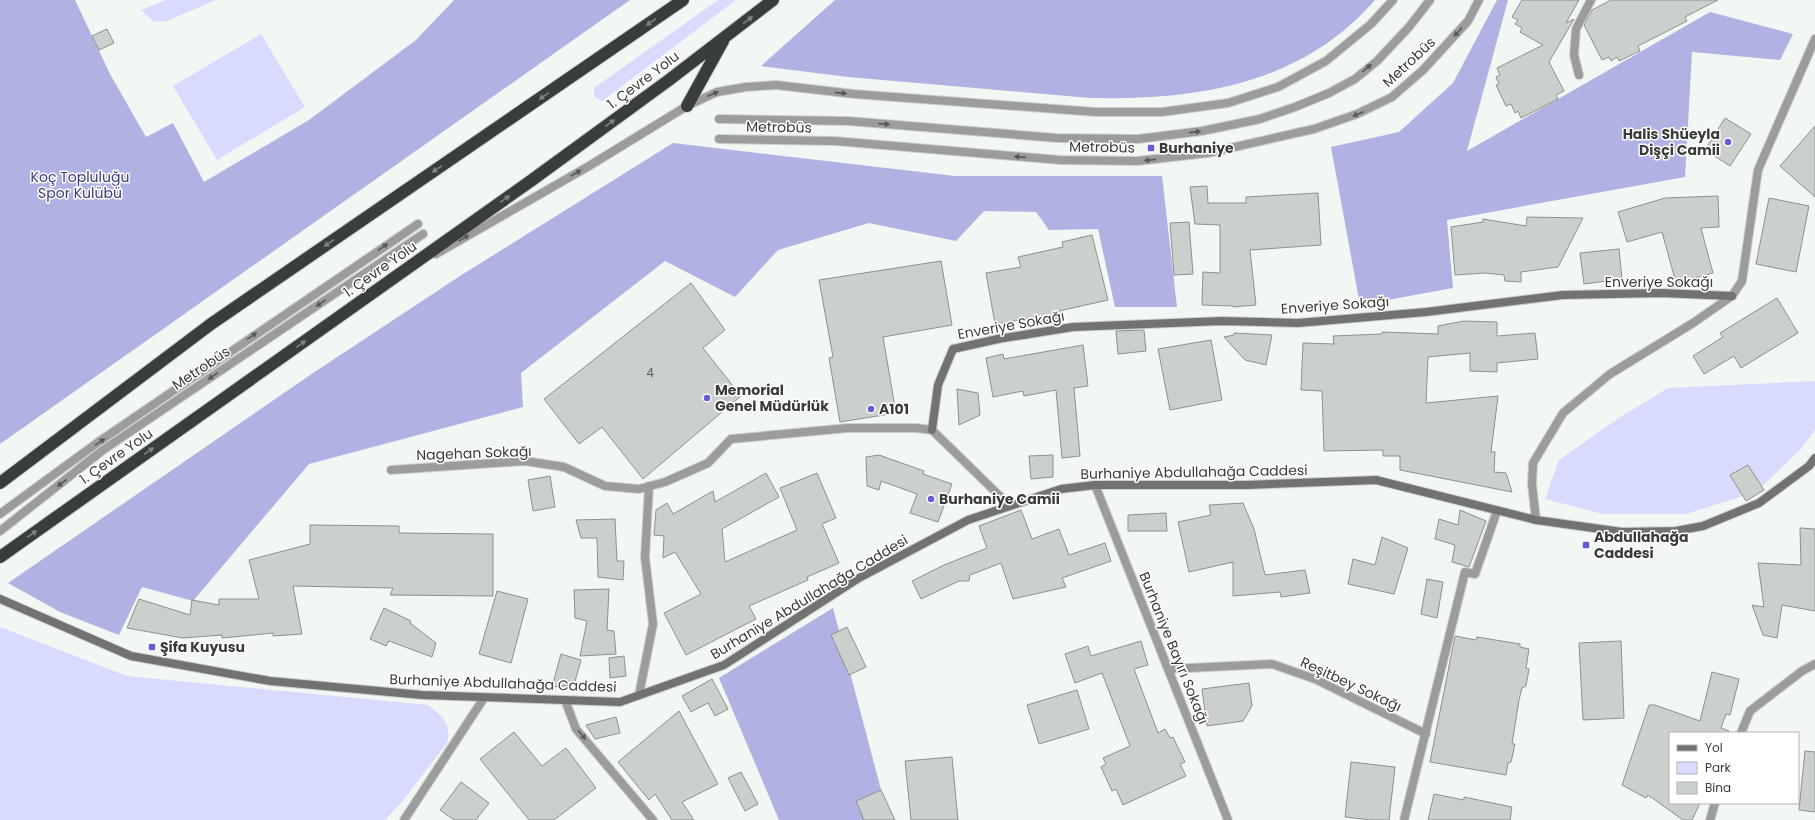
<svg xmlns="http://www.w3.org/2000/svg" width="1815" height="820" font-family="Poppins,sans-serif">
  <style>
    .green { fill: #d8dbfd }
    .forest { fill: #b0b2e3 }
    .building { fill: #ccd0cd; stroke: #8d918e }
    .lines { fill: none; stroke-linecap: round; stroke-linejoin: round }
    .lane-casing { stroke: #cdd1ce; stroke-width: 10 }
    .street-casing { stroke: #cdd1ce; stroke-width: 10 }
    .secondary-casing { stroke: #cdd1ce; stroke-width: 10 }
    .highway-casing { stroke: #cdd1ce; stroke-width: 14 }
    .lane { stroke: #9b9d9c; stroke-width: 8 }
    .street { stroke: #9b9d9c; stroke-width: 8 }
    .secondary { stroke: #717371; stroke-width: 8 }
    .highway { stroke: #3a3e3b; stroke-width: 12 }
    .oneway { fill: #7f8280 }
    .oneway2 { fill: #565857 }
    .poi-dot { fill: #665cd5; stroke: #fff; stroke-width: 1.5 }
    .labels { text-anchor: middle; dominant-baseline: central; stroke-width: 3; stroke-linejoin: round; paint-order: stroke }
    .number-label { font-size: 12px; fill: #5e605e }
    .street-label { font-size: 14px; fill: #393b39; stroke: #fff }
    .poi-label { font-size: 14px; font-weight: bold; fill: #393b39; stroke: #fff; text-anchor: start }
    .park-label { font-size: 14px; fill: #3c3a76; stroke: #fff }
  </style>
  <rect width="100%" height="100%" fill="#f2f7f3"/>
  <path class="green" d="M166 0H216L167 21 154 22 141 10Z
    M718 0H736L602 101 594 97V88Z
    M261 34 305 107 217 160 173 86Z
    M1815 381V430L1801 449 1756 492 1686 514H1603L1545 499 1559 460 1619 418 1668 388Z
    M0 627 127 676 428 705C442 716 452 723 447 743L402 802 385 820H0Z"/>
  <path class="forest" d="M0 0H75L110 74 146 137 173 123 204 182 309 120 416 40 454 0H630L0 444Z
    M835 0H1375C1301 85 1197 100 1090 98L848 77 761 66Z
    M1497 0H1508L1467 151 1710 12 1793 34 1780 60 1692 52 1685 177 1447 220 1453 288 1360 305 1331 147 1399 132 1453 83Z
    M673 143 955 176H1162L1177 307H1115L1098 229 1049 230 1036 212 984 211 956 241 869 223 778 250 735 297 665 261 521 373 523 407 309 464 193 601 142 587 119 635 60 612 8 583 313 373 460 276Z
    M833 608 889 820H779L719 678Z"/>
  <path class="building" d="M1522 0H1579L1566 23 1574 19 1549 62 1564 91 1556 95 1558 99 1521 118 1518 111 1515 113 1511 104 1506 106 1496 85 1499 84 1496 77 1500 75 1497 68 1543 45 1520 32 1522 28 1515 24 1518 20 1512 17Z
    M1611 0H1718L1685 17 1687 21 1638 46 1640 51 1619 61 1617 57 1611 61 1609 57 1602 60 1584 25 1592 10Z
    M107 29 114 43 99 50 92 36Z
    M1725 118 1751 134 1730 166 1705 150Z
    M1815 126V197L1780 166Z
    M1207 186 1208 203H1246V197L1318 193 1321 245 1250 250 1256 305 1233 307V306L1202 305 1203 272 1220 273V225L1195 224 1190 187Z
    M1718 196 1719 227 1701 228 1713 273 1676 283 1662 232 1627 242 1618 212 1665 198Z
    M1769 198 1809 206 1796 272 1756 264Z
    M1527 217 1583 218 1558 267 1521 272V282L1505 281 1504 275 1484 273 1455 275 1451 227 1483 222V219L1526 226Z
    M1189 222 1193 274 1174 275 1170 223Z
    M1092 235 1108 300 1059 311 1061 317 1034 324 1033 318 995 324 986 273 1021 267 1018 257 1063 247 1062 242Z
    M1619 249 1622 279 1584 284 1580 253Z
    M941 261 952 325 883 337 896 413 840 422 829 358 833 357 819 280Z
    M691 283 725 330 703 348 741 396 643 479 602 427 579 444 544 399Z
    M1777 298 1798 333 1741 368 1734 356 1704 374 1693 356 1723 337 1720 333Z
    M1464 321 1497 322V336L1535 333 1538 359 1497 363V372L1470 371V353L1428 357 1426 403 1498 396 1491 452H1495L1494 472 1506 473 1512 492 1400 470V456H1383V450L1324 451 1322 391 1301 390 1303 343 1334 344 1333 336 1382 334V332L1438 334V326Z
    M1144 330 1146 351 1118 354 1116 331Z
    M1234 333 1272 335 1266 365 1245 360 1224 337 1234 335Z
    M1211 340 1222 400 1170 410 1158 349Z
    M1083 345 1088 386 1074 388 1080 456 1062 458 1056 390 1024 396 1023 391 993 397 986 358 1003 354 1004 359Z
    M957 389 978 393 980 415 959 425Z
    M879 455 924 471 923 474 952 484 938 522 910 513 917 494 881 481 879 490 867 486 866 457Z
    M1053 455V477L1031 479 1029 456Z
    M1748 465 1764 490 1746 501 1730 475Z
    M766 473 779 497 722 529 725 562 797 530 780 488 817 473 836 518 822 524 839 563 807 577 808 580 749 606 756 619 686 655 664 613 701 594 675 552 663 558 664 536 654 535 656 510 667 503 673 514 713 491 715 502Z
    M550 476 555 507 533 511 528 480Z
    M1243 503 1254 529 1265 575 1305 570 1310 593 1281 597 1280 592 1233 596V562L1189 572 1178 522 1211 515 1209 505Z
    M1021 510 1032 539 1059 529 1069 555 1105 543 1111 561 1062 578 1066 587 1013 599 1001 563 970 575 969 581H959L921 599 912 581 944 565 987 548 979 526Z
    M1460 510 1486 521 1469 567 1452 562 1455 545 1435 539 1439 519 1458 525Z
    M1166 513 1167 531H1128V515Z
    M615 519 617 561H624L623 580 598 577 597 538H581L576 520Z
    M310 525 399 526V533L493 534V596L390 595 393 588 293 586 302 634 273 636V633L222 638V635L183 638 127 628 139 599 190 615 192 600 219 605V599H259L249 560 310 544Z
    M1800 528 1815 529V611L1782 605 1777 638 1763 635 1752 605 1764 607 1758 563 1801 565Z
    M1382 537 1408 548 1394 594 1348 584 1353 559 1375 565Z
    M1427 579 1443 582 1437 618 1421 614Z
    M609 589 607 630 614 631 616 654 580 656 587 621 575 618 574 590Z
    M497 591 528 599 511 663 479 654Z
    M384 608 411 621 410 623 436 643 432 657 389 641 386 646 370 639Z
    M847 627 866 667 849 675 831 635Z
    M1455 636 1476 640 1477 637 1520 644V647L1529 649 1526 668 1529 669 1526 686 1522 688 1519 700 1512 744H1515L1511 762 1508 763 1506 775 1430 762Z
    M1141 641 1148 665 1134 669 1158 733 1165 729 1170 738 1173 737 1185 762 1180 764 1186 776 1123 805 1116 789 1112 791 1101 767 1106 764 1103 758 1130 746 1102 673 1075 683 1065 654 1088 646 1091 656Z
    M1621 641 1624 718 1583 720 1579 643Z
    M561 654 581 660 574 685 552 687Z
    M624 656 626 676 610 678 609 658Z
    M1712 672 1739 679 1730 715 1726 714 1721 728 1729 731 1728 733H1670V803H1700L1692 820H1683L1648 795 1646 798 1622 785 1649 705H1655L1700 721Z
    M712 679 728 709 715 716 708 703 691 712 682 696Z
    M1249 683 1252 706 1243 721 1207 726 1202 689Z
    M1077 690 1089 729 1039 744 1027 705Z
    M679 711 718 784 682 802 694 820H672L655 794 649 800 618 762Z
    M616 717 620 733 595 739 586 725Z
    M514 732 542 766 566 748 596 788 554 820H529L480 759Z
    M1805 751 1815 752V812L1799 810Z
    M952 757 958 820H911L905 761Z
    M1351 762 1395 767 1389 820H1371L1345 817Z
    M741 772 758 804 745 811 728 778Z
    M461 782 489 803 476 820H454L440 810Z
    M881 790 895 820H864L856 801Z
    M1434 794 1464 800V797L1512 807 1510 820H1428Z"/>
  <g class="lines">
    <g class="lane-casing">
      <path id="lane" d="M719 119 848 121 1057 138 1138 139 1202 131 1260 119 1295 107 1329 93 1355 79 1377 61 1409 27 1430 0
        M719 139 835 141 1060 160 1137 161 1208 153 1314 129 1357 114 1392 97 1423 70 1468 21 1479 0
        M436 254 589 166 687 106 717 92 746 87 776 85 854 94 1096 112H1162L1228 103 1278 87 1326 61 1371 24 1393 0
        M0 514 97 443 418 224
        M0 531 103 450 423 234"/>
    </g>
    <g class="street-casing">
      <path id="street" d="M1579 75 1574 55 1576 29 1591 0
        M391 470 525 461 564 467 605 486 639 489 665 482 708 463 731 439 848 428H916L932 430 1010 506
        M1095 485 1228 820
        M1536 520 1532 484 1533 463 1563 413 1610 374 1693 323 1732 296 1742 281 1758 170 1815 39
        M1168 669 1272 664 1315 679 1426 734
        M639 695 653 624 645 557 649 486
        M565 700 576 729 653 820
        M1741 733 1750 711 1802 671 1815 664
        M404 820 484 698
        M1404 820 1465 572 1475 574 1497 511
        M1710 820 1715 803"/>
    </g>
    <g class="secondary-casing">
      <path id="secondary" d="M932 430 938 385 953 349 998 339 1073 327 1222 321 1298 323 1426 312 1563 295 1661 293 1732 296
        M0 599 131 656 270 681 422 695 620 702 724 665 859 578 968 520 1061 489 1095 485H1247L1376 480 1536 520 1622 532 1676 531 1703 526 1759 503 1809 466 1815 458"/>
    </g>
    <g class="highway-casing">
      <path id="highway" d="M687 106 723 41
        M0 483 211 324 683 0
        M0 557 532 180 669 80 773 0"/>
    </g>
    <use href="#lane" class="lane"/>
    <use href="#street" class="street"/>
    <use href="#secondary" class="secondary"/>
    <use href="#highway" class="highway"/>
  </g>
  <defs><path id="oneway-solid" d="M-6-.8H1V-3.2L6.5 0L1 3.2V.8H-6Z"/></defs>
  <g class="oneway">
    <use href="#oneway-solid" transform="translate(748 20) rotate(-37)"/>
    <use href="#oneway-solid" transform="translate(651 22) rotate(145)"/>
    <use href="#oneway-solid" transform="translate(544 96) rotate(146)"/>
    <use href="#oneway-solid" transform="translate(610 123) rotate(-36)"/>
    <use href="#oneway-solid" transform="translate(437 169) rotate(146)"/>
    <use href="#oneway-solid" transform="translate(505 199) rotate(-35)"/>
    <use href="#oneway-solid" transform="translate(329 243) rotate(145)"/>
    <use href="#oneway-solid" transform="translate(301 344) rotate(-35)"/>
    <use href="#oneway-solid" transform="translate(149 451) rotate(-35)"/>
    <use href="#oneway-solid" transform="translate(32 534) rotate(-35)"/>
  </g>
  <g class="oneway2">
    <use href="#oneway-solid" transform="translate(1458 32) rotate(133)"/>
    <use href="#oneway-solid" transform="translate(1367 68) rotate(-40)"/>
    <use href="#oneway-solid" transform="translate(841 93) rotate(6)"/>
    <use href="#oneway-solid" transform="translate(713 94) rotate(-23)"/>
    <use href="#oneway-solid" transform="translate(1358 114) rotate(157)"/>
    <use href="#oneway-solid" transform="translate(884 124) rotate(5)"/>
    <use href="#oneway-solid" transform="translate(1195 132) rotate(-7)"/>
    <use href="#oneway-solid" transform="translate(1020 157) rotate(-176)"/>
    <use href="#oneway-solid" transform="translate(1150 160) rotate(173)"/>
    <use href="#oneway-solid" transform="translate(576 173) rotate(-30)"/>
    <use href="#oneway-solid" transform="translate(464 238) rotate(-30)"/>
    <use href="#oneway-solid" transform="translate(383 247) rotate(-34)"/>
    <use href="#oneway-solid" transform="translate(321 303) rotate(146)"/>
    <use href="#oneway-solid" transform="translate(252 336) rotate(-35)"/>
    <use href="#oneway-solid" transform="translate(213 376) rotate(146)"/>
    <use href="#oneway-solid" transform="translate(100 442) rotate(-35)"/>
    <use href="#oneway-solid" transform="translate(62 483) rotate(142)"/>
    <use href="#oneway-solid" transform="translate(582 735) rotate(50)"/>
  </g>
  <g class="poi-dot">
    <circle cx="1728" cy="142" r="4"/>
    <rect x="1147" y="144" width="8" height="8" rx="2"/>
    <circle cx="707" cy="398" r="4"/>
    <circle cx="871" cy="409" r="4"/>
    <circle cx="931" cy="499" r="4"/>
    <rect x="1582" y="541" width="8" height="8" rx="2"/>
    <rect x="148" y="643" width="8" height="8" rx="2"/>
  </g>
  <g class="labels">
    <g class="number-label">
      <text x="650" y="372">4</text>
    </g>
    <g class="street-label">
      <text transform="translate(1409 62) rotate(-43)">Metrobüs</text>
      <text transform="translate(643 80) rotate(-37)">1. Çevre Yolu</text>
      <text transform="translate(779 127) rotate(1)">Metrobüs</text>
      <text transform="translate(1102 147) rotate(1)">Metrobüs</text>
      <text transform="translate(380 269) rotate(-35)">1. Çevre Yolu</text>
      <text x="1659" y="282">Enveriye Sokağı</text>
      <text transform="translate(1335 305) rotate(-4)">Enveriye Sokağı</text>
      <text transform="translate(1011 325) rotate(-10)">Enveriye Sokağı</text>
      <text transform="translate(201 368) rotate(-34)">Metrobüs</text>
      <text transform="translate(474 453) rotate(-2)">Nagehan Sokağı</text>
      <text transform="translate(116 456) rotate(-35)">1. Çevre Yolu</text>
      <text transform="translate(1194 472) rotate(-1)">Burhaniye Abdullahağa Caddesi</text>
      <text transform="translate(809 597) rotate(-31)">Burhaniye Abdullahağa Caddesi</text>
      <text transform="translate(1174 648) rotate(68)">Burhaniye Bayırı Sokağı</text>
      <text transform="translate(503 683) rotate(2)">Burhaniye Abdullahağa Caddesi</text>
      <text transform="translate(1351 684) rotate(25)">Reşitbey Sokağı</text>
    </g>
    <g class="poi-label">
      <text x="1720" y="134" text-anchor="end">Halis Shüeyla<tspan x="1720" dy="16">Dişçi Camii</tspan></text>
      <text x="1159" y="148">Burhaniye</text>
      <text x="715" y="390">Memorial<tspan x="715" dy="16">Genel Müdürlük</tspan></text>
      <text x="879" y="409">A101</text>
      <text x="939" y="499">Burhaniye Camii</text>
      <text x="1594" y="537">Abdullahağa<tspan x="1594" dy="16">Caddesi</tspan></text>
      <text x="160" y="647">Şifa Kuyusu</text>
    </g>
    <g class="park-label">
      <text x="80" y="177">Koç Topluluğu<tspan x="80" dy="16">Spor Kulübü</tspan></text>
    </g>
  </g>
  <rect x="1669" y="732" width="130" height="72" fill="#ffffff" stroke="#b0b1b0"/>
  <rect x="1677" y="745" width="20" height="6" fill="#717371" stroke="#b0b1b0"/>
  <text x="1705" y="752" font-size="12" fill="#393b39">Yol</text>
  <rect x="1677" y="762" width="20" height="12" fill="#d8dbfd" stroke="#b0b1b0"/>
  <text x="1705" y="772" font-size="12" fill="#393b39">Park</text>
  <rect x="1677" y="782" width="20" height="12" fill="#ccd0cd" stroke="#b0b1b0"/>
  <text x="1705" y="792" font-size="12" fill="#393b39">Bina</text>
</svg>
